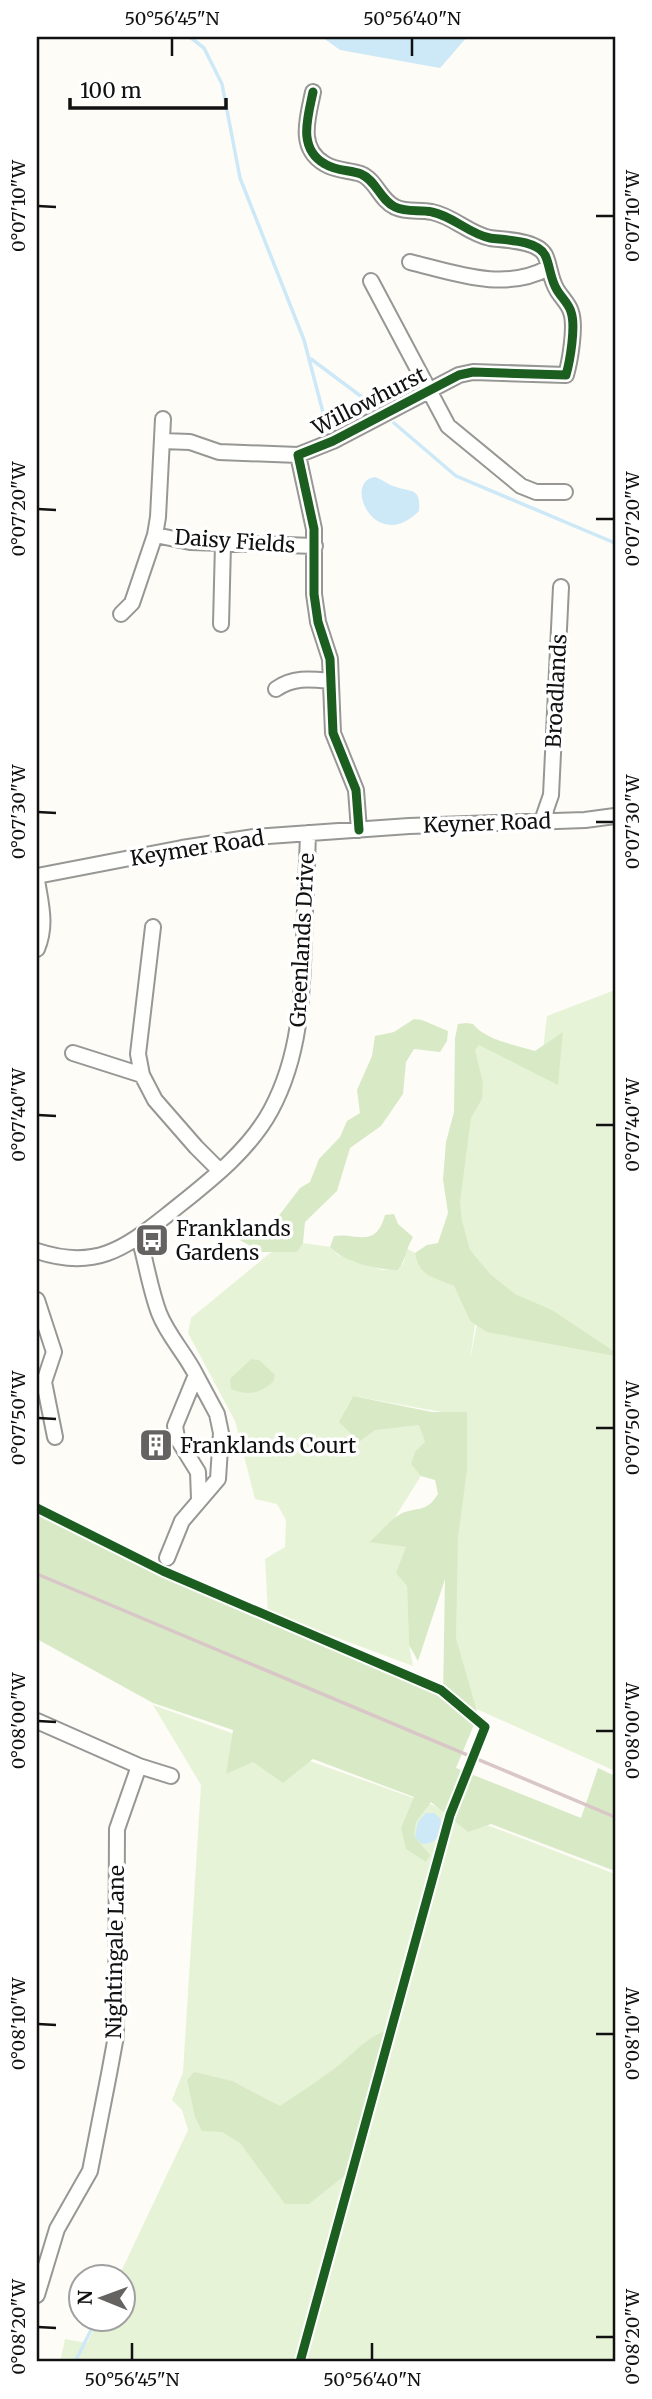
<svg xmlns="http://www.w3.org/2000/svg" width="652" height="2399" font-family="Merriweather,serif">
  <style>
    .green { fill: #e7f3d7; fill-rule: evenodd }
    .forest { fill: #d8eac5 }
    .water { fill: #cde8f7 }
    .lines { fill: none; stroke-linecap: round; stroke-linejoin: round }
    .stream { stroke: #cde8f7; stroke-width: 3.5 }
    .minor-casing { stroke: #979795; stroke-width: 18 }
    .minor { stroke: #fffffe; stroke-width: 14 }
    .rail { stroke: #d9c6c7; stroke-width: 3.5 }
    .cycleway-casing { stroke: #fff; stroke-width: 13 }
    .cycleway { stroke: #1b5e20; stroke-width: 9 }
    .ticks { fill: none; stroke: #111; stroke-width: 2.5 }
    .labels { text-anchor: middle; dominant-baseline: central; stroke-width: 7; stroke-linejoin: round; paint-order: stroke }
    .street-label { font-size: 21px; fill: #111; stroke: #fff }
    .poi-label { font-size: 21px; fill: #111; stroke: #fff; text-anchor: start }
    .neatline { fill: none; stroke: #111; stroke-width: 2.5 }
    .ticks-label { font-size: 18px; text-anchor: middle; fill: #111 }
  </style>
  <rect width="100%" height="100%" fill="#fdfcf7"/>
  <path class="green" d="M615 990V1771L470 1706 451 1639 458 1417 392 1522 370 1541 406 1547 409 1645 413 1666 268 1612 265 1559 285 1547 286 1520 277 1504 255 1499 235 1421 188 1333 191 1318 270 1253 303 1243 330 1247 338 1255 382 1270H398L404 1262 406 1248 415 1253C419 1278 434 1277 454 1286L470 1321 475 1324 470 1360 485 1282 448 1239 470 1034 542 1058 547 1016ZM353 1396 447 1413 345 1410Z
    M153 1705 461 1815 615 1874V2362H60L65 2339 87 2343 99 2319 122 2318V2276H119L188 2130 182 2110 172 2100 183 2072 201 1785Z"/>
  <path class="forest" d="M414 1019 422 1020 448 1031 447 1041 440 1052 414 1049 406 1062 403 1094 381 1126 350 1148 337 1191 305 1222 303 1243 297 1252H262L236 1238 242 1227 260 1230 271 1226 300 1188 310 1182 319 1159 340 1137 347 1121 360 1113 357 1090 372 1056 375 1036 394 1032Z
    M466 1023 473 1024C485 1040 516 1045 535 1051L563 1032 558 1085 479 1045 475 1050 483 1083 482 1099 471 1118 460 1202 462 1221 470 1250 490 1274 515 1294 552 1310 615 1352V1356L487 1332 470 1321 454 1286C434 1277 419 1278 415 1253L427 1245 438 1243 448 1213 443 1179 446 1142 454 1112 455 1038 458 1024Z
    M394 1214 398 1224 413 1237C406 1248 406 1260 398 1270 378 1270 343 1262 330 1247L334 1236C357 1232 375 1250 385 1215Z
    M251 1359 259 1360 275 1375 273 1382C259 1394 248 1396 231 1389L230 1379Z
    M353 1396 432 1412H467V1470L458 1537 456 1638 478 1715 456 1768 581 1818 598 1768 615 1776V1871L491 1824 468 1832 431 1802 416 1822 414 1836 430 1855 426 1862 406 1849 401 1828 414 1797 313 1759 283 1783 253 1762 226 1774 233 1730 153 1703 37 1639V1510L163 1573 266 1615 443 1698 445 1579 418 1661 409 1645 407 1586 396 1573 406 1547 369 1542C378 1535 391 1519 399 1515 416 1505 425 1515 438 1494L435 1480 421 1476 411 1464 415 1452 425 1442 419 1425 375 1430 359 1442 339 1422Z
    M392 2029 353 2169 309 2204H285L240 2143 222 2132 202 2131 195 2117 187 2080 194 2072 232 2081 280 2106C298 2094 316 2082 334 2069 354 2054 367 2035 392 2029Z"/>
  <path class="water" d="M322 37H467L440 68 340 50Z
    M375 477C382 479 388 485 396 487 412 492 421 488 419 511 375 555 342 481 375 477Z
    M426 1813H434L440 1818C444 1831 437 1845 422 1844L415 1837 418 1822Z"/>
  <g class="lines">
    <path class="stream" d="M190 37 204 48 222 84 240 178 304 340 324 416
      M311 359 378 409
      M394 423 456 476 615 543
      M75 2362 97 2318"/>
    <g class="minor-casing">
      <path id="minor" d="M313 92C308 117 297 148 325 164 336 171 350 170 361 174 376 180 380 200 395 207 407 213 420 209 432 212 453 216 469 234 490 238 504 240 537 240 545 255 550 265 550 279 557 290 561 297 569 304 571 312 576 326 570 361 566 375L473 372 459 375 333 441 298 455 314 529V594L318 622 330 659 333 733 356 790 359 830
        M410 262C455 273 504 292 548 268
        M371 281 448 426 521 486 536 492H565
        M162 441 190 442 219 452 298 455
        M155 535 190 542 315 546
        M121 614 132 603 155 535 158 517 163 419
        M221 624 223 544
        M276 689C293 677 310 679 330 681
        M542 821 551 795 561 587
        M37 876 182 848 254 837 409 826 585 820 615 816
        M37 880C41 905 47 925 37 949
        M153 927 138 1054 142 1075 155 1100 196 1147 220 1171
        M73 1053 142 1075
        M139 1237C146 1262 150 1289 159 1313 168 1336 185 1353 196 1375L175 1426 177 1438 198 1472 199 1499
        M37 1251C94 1270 123 1250 167 1215 204 1185 248 1153 271 1110 300 1056 302 999 304 940 305 904 307 869 308 833
        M37 1300 54 1352 44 1382 55 1437
        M167 1558 182 1521 218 1479 221 1433 217 1414 196 1375
        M37 1721 139 1766 171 1776
        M37 2295 57 2229 90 2171 109 2074 116 2036 117 1829 139 1766"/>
    </g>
    <use href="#minor" class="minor"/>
    <path class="rail" d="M37 1574 615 1817"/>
    <g class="cycleway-casing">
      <path id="cycleway" d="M313 92C308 117 297 148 325 164 336 171 350 170 361 174 376 180 380 200 395 207 407 213 420 209 432 212 453 216 469 234 490 238 504 240 537 240 545 255 550 265 550 279 557 290 561 297 569 304 571 312 576 326 570 361 566 375L473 372 459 375 333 441 298 455 314 529V594L318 622 330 659 333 733 356 790 359 830
        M37 1508 163 1571 441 1690 485 1727 450 1815 300 2362"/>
    </g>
    <use href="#cycleway" class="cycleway"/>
  </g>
  <path class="ticks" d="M172 56V38M412 56V38M38 206 56 207M596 216H614M38 509 56 510M596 519H614M38 812 56 813M596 822H614M38 1115 56 1116M596 1125H614M38 1418 56 1419M596 1428H614M38 1721 56 1722M596 1731H614M38 2024 56 2025M596 2034H614M38 2327 56 2328M596 2337H614M132 2360V2343M372 2360V2343"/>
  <defs>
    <g id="bus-square" transform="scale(1.75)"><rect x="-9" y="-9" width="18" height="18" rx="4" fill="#646362" stroke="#fff"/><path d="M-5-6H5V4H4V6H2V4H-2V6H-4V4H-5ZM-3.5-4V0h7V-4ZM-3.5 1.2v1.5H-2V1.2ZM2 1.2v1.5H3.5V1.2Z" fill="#fff"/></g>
    <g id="building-square" transform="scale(1.75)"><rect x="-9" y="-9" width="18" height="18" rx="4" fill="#646362" stroke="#fff"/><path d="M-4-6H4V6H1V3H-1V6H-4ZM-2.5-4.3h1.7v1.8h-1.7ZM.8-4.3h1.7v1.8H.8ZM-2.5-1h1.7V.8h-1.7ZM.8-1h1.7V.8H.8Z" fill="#fff"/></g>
  </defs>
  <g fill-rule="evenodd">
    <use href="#bus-square" x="152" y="1240"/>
    <use href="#building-square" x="156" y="1445"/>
  </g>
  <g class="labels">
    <g class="street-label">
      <text transform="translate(369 401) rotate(-27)">Willowhurst</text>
      <text transform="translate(235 541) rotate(4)">Daisy Fields</text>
      <text transform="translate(556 691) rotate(-87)">Broadlands</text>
      <text transform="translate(487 823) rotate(-2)">Keyner Road</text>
      <text transform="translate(197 848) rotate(-9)">Keymer Road</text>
      <text transform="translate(302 940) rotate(-87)">Greenlands Drive</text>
      <text transform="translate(115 1952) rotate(-89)">Nightingale Lane</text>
    </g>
    <g class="poi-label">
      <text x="176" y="1228">Franklands<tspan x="176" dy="24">Gardens</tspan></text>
      <text x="180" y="1445">Franklands Court</text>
    </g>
  </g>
  <rect width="652" height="2399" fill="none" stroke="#ffffff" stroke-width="77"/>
  <g transform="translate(102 2298) rotate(271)"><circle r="33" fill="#ffffff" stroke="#a0a0a0" stroke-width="2"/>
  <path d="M0-5L12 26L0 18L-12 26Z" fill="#646362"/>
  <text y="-10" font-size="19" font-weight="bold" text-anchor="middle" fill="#111111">N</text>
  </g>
  <path d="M70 98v10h156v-10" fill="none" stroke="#111111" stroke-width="3.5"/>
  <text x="80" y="98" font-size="21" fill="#111111" stroke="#ffffff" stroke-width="5" paint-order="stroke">100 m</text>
  <rect x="38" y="38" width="576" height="2322" class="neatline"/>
  <g class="ticks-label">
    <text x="172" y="25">50°56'45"N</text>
    <text x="412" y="25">50°56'40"N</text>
    <text transform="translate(19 206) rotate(-90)" y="6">0°07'10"W</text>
    <text transform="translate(633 216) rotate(-90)" y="6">0°07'10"W</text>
    <text transform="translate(19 509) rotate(-90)" y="6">0°07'20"W</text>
    <text transform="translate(633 519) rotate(-90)" y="6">0°07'20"W</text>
    <text transform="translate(19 812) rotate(-90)" y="6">0°07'30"W</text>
    <text transform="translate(633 822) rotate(-90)" y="6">0°07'30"W</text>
    <text transform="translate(19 1115) rotate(-90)" y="6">0°07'40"W</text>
    <text transform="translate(633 1125) rotate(-90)" y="6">0°07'40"W</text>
    <text transform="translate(19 1418) rotate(-90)" y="6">0°07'50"W</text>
    <text transform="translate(633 1428) rotate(-90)" y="6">0°07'50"W</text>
    <text transform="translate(19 1721) rotate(-90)" y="6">0°08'00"W</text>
    <text transform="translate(633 1731) rotate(-90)" y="6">0°08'00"W</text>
    <text transform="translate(19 2024) rotate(-90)" y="6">0°08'10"W</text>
    <text transform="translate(633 2034) rotate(-90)" y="6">0°08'10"W</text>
    <text transform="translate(19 2327) rotate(-90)" y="6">0°08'20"W</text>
    <text transform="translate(633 2337) rotate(-90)" y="6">0°08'20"W</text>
    <text x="132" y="2386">50°56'45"N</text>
    <text x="372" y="2386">50°56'40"N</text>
  </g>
</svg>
